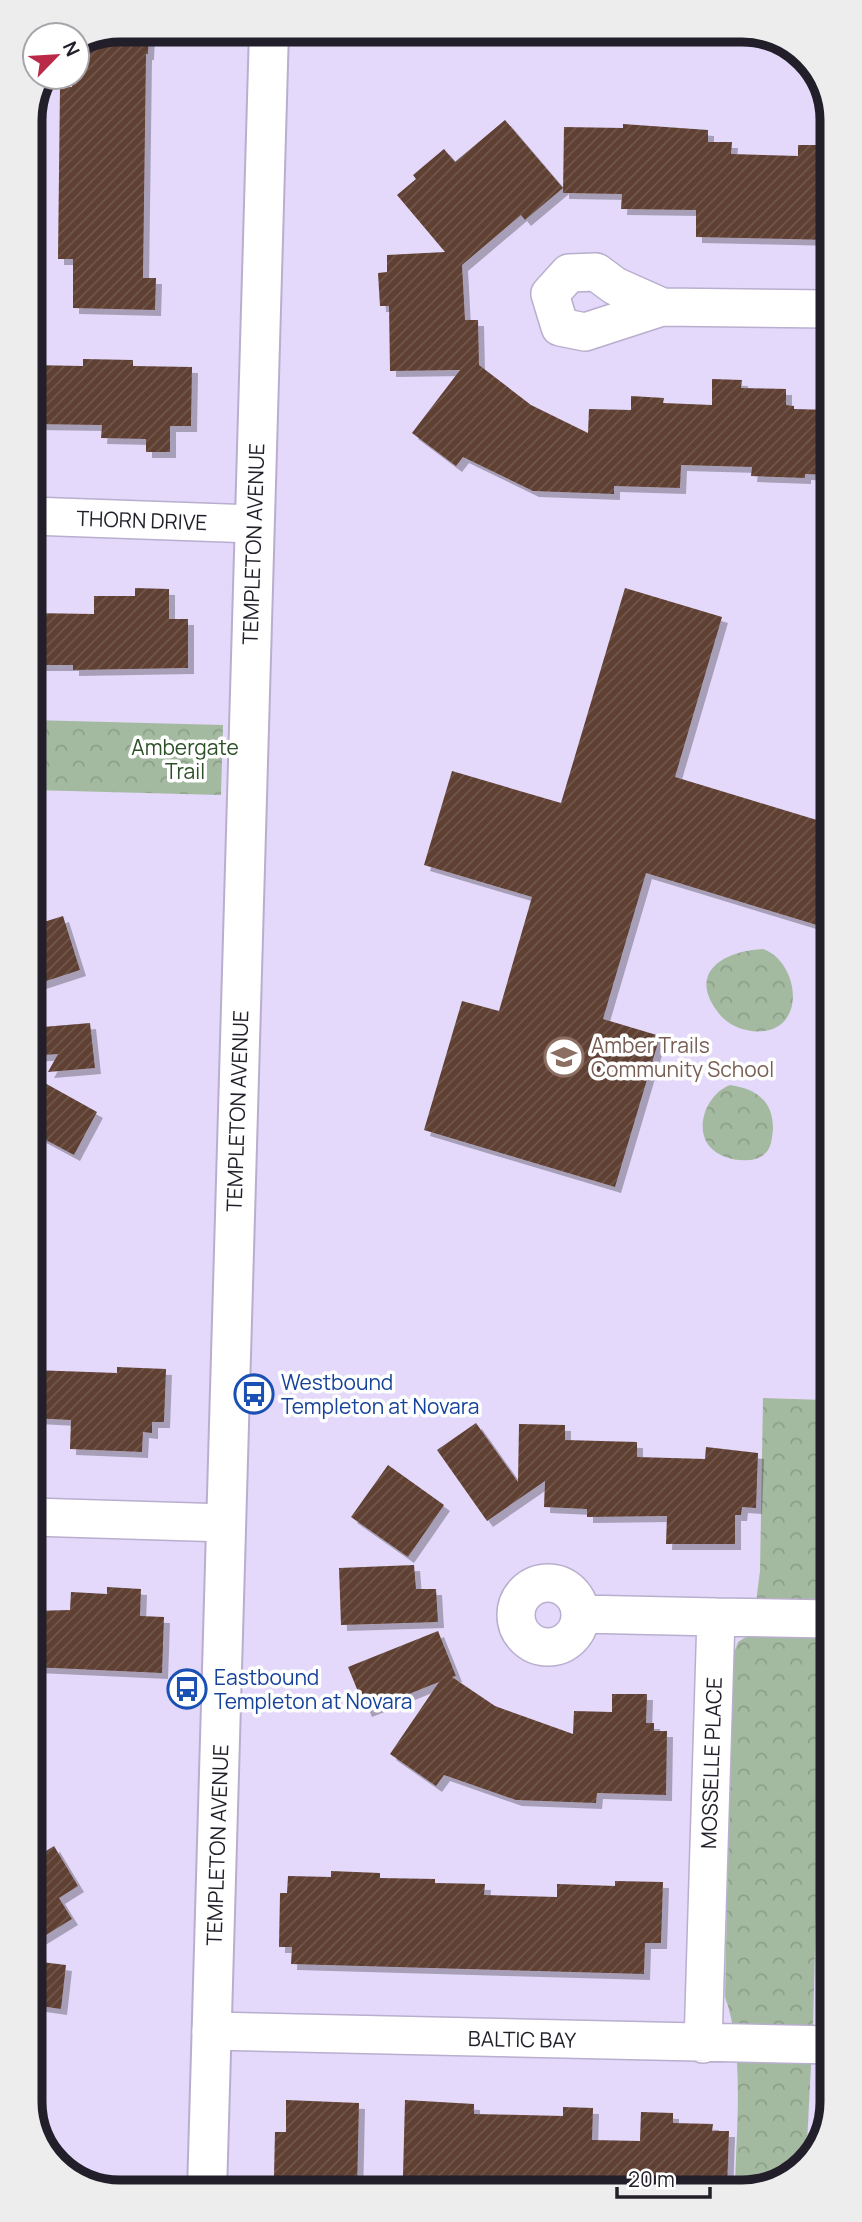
<svg xmlns="http://www.w3.org/2000/svg" width="862" height="2222" font-family="Manrope,sans-serif">
  <style>
    .park { fill: url(#park-crowns) }
    .building { fill: url(#building-hatch); filter: url(#shadow) }
    .lines { fill: none; stroke-linecap: round; stroke-linejoin: round }
    .street-casing { stroke: #b9aecd; stroke-width: 40 }
    .secondary-casing { stroke: #b9aecd; stroke-width: 42 }
    .street { stroke: #fff; stroke-width: 37 }
    .secondary { stroke: #fff; stroke-width: 38 }
    .labels { text-anchor: middle; dominant-baseline: central; stroke-width: 7; stroke-linejoin: round; paint-order: stroke }
    .street-label { font-size: 21px; fill: #231f2a; stroke: #fff }
    .park-label { font-size: 21px; fill: #2c5027; stroke: #fff }
    .education-label { font-size: 21px; fill: #785e54; stroke: #fff; text-anchor: start }
    .transit-label { font-size: 21px; fill: #164399; stroke: #fff; text-anchor: start }
    .rim { fill: none; stroke: #231f2a; stroke-width: 9 }
  </style>
  <defs>
    <pattern id="park-crowns" width="20" height="18" patternUnits="userSpaceOnUse" patternTransform="scale(1.75)"><rect width="20" height="18" fill="#a4baa0"/><path d="M2 6a3 3 0 1 1 6 0M12 15a3 3 0 1 1 6 0" fill="none" stroke="#8d9f8a"/></pattern>
    <pattern id="building-hatch" width="6" height="6" patternUnits="userSpaceOnUse" patternTransform="scale(1.75)"><rect width="6" height="6" fill="#5e3f32"/><path d="M-1 1l2-2M0 6l6-6M5 7l2-2" fill="none" stroke="#71584e"/></pattern>
    <filter id="shadow"><feDropShadow dx="6" dy="6" stdDeviation="0" flood-color="#0004"/></filter>
  </defs>
  <rect width="100%" height="100%" fill="#e4d9fa"/>
  <path class="park" d="M31 720 223 725 221 795 31 790Z
    M763 949C787 957 801 993 788 1016 774 1040 736 1033 721 1016 685 974 722 951 763 949Z
    M730 1085C756 1089 773 1100 773 1129 772 1136 772 1144 768 1150 757 1167 722 1161 710 1147 693 1127 708 1093 730 1085Z
    M763 1398 825 1400 824 1588 813 2028 806 2162 766 2189H735C736 2130 745 2052 725 1997L732 1658 738 1642 752 1633 760 1571Z"/>
  <path class="building" d="M120 30H149L148 54H146L143 278H156L155 310 73 308V259H58L60 87H72V77H77V47Z
    M505 120 563 188 525 220 521 215 462 265 465 320H478L479 365 531 405 588 433 589 409 631 410V396L664 398 663 403 712 405V379L742 380 741 388 786 389V405L794 406V409L830 410V475L805 474V478L751 476 752 467 681 465 680 488 614 486V494L533 491 463 457 456 466 412 433 460 370 390 371 389 306H380L378 273 387 272V255L445 252 397 195 416 179 413 175 444 149 455 162Z
    M623 124 708 130V142H732L731 154 798 156V145H829V240L696 237V210L621 209 622 194 563 193 564 127 623 128Z
    M83 359 133 360V366L192 367 191 426H170V452H146V439L101 438 102 425 30 424V365L83 366Z
    M135 588 169 589V619H188V668L73 670V665H31V613L94 614V596H135Z
    M625 588 722 617 675 777 830 824V929L646 873 603 1019 660 1036 615 1187 424 1130 462 1001 499 1011 532 897 424 865 452 771 561 803Z
    M63 916 80 970 31 986V926Z
    M90 1023 95 1068 48 1072 58 1054 31 1056V1028Z
    M43 1082 97 1112 74 1155 31 1132V1103Z
    M117 1367 166 1369 164 1422H152V1433L143 1432 142 1452 70 1449 71 1420 32 1418V1370L117 1373Z
    M476 1423 518 1482 519 1424 565 1425V1440L637 1442V1457L705 1459 706 1447 758 1453 756 1508 742 1507 741 1515H735V1544H666L667 1516 587 1517V1509L544 1507 545 1481 487 1521 437 1450Z
    M388 1465 444 1505 408 1557 351 1517Z
    M414 1565 416 1589H436L438 1622 341 1625 339 1568Z
    M107 1587 141 1589 140 1616 164 1617 162 1673 32 1667V1611L70 1610 71 1592 107 1594Z
    M438 1631 456 1676 452 1677 495 1706 573 1734 574 1711 612 1712V1694H647L646 1723H654V1731H667L666 1795 597 1793 596 1803 516 1800 444 1775 436 1786 390 1754 439 1682 366 1711 348 1667Z
    M54 1846 78 1886 59 1898 72 1919 33 1943V1853L35 1858Z
    M331 1871 380 1873V1878L435 1879V1883L485 1884 484 1895 557 1897V1884L615 1886V1881L663 1882 661 1943H645L644 1974 291 1964 292 1947H279L280 1893H287L288 1876 331 1877Z
    M33 1961 66 1965 61 2009 33 2005Z
    M286 2100 359 2103 357 2191H284L285 2177 274 2176 275 2132H286Z
    M405 2100 474 2104V2114L563 2116V2107L593 2108 592 2140 640 2141 641 2112 673 2113V2123L713 2124 712 2131H729L727 2189 444 2190V2177L403 2176Z"/>
  <g class="lines">
    <g class="street-casing">
      <path id="street" d="M662 307 615 286 596 272 569 273 550 294 560 327 585 332 662 307 829 309
        M31 516 254 524
        M32 1517 226 1523
        M516 1615a32 32 0 1 1 64 0a32 32 0 1 1-64 0Z
        M580 1614 716 1617 703 2044
        M716 1617 831 1619
        M211 2031 832 2045"/>
    </g>
    <g class="secondary-casing">
      <path id="secondary" d="M207 2192 269 30"/>
    </g>
    <use href="#street" class="street"/>
    <use href="#secondary" class="secondary"/>
  </g>
  <defs>
    <g id="school-ring" transform="scale(2.0125)"><circle r="9.5" fill="#fff" stroke="#8d6e63" stroke-width="1.5"/><path d="M0-5L7-2L0 1L-7-2ZM-4 1L0 2.5L4 1V4Q0 6-4 4Z" fill="#8d6e63"/></g>
    <g id="bus-ring" transform="scale(2.0125)"><circle r="9.5" fill="#fff" stroke="#1a4fb4" stroke-width="1.5"/><path d="M-5-6H5V4H4V6H2V4H-2V6H-4V4H-5ZM-3.5-4V0h7V-4ZM-3.5 1.2v1.5H-2V1.2ZM2 1.2v1.5H3.5V1.2Z" fill="#1a4fb4"/></g>
  </defs>
  <g fill-rule="evenodd">
    <use href="#school-ring" x="564" y="1057"/>
    <use href="#bus-ring" x="254" y="1394"/>
    <use href="#bus-ring" x="187" y="1689"/>
  </g>
  <g class="labels">
    <g class="street-label">
      <text transform="translate(142 520) rotate(2)">THORN DRIVE</text>
      <text transform="translate(253 544) rotate(-88)">TEMPLETON AVENUE</text>
      <text transform="translate(237 1111) rotate(-88)">TEMPLETON AVENUE</text>
      <text transform="translate(711 1763) rotate(-88)">MOSSELLE PLACE</text>
      <text transform="translate(217 1845) rotate(-88)">TEMPLETON AVENUE</text>
      <text transform="translate(522 2039) rotate(1)">BALTIC BAY</text>
    </g>
    <g class="park-label">
      <text x="185" y="747">Ambergate<tspan x="185" dy="24">Trail</tspan></text>
    </g>
    <g class="education-label">
      <text x="591" y="1045">Amber Trails<tspan x="591" dy="24">Community School</tspan></text>
    </g>
    <g class="transit-label">
      <text x="281" y="1382">Westbound<tspan x="281" dy="24">Templeton at Novara</tspan></text>
      <text x="214" y="1677">Eastbound<tspan x="214" dy="24">Templeton at Novara</tspan></text>
    </g>
  </g>
  <path d="M0 0H862V2222H0ZM120 42H742A78 78 0 0 1 820 120V2102A78 78 0 0 1 742 2180H120A78 78 0 0 1 42 2102V120A78 78 0 0 1 120 42Z" fill="#ededee" fill-rule="evenodd"/>
  <path class="rim" d="M120 42H742A78 78 0 0 1 820 120V2102A78 78 0 0 1 742 2180H120A78 78 0 0 1 42 2102V120A78 78 0 0 1 120 42Z"/>
  <g transform="translate(56 56) rotate(65)"><circle r="33" fill="#ffffff" stroke="#a7a5aa" stroke-width="2"/>
  <path d="M0-5L12 26L0 18L-12 26Z" fill="#ba2948"/>
  <text y="-10" font-size="19" font-weight="bold" text-anchor="middle" fill="#231f2a">N</text>
  </g>
  <path d="M617 2187v10h93v-10" fill="none" stroke="#231f2a" stroke-width="3.5"/>
  <text x="628" y="2187" font-size="21" fill="#231f2a" stroke="#ffffff" stroke-width="5" paint-order="stroke">20 m</text>
</svg>
